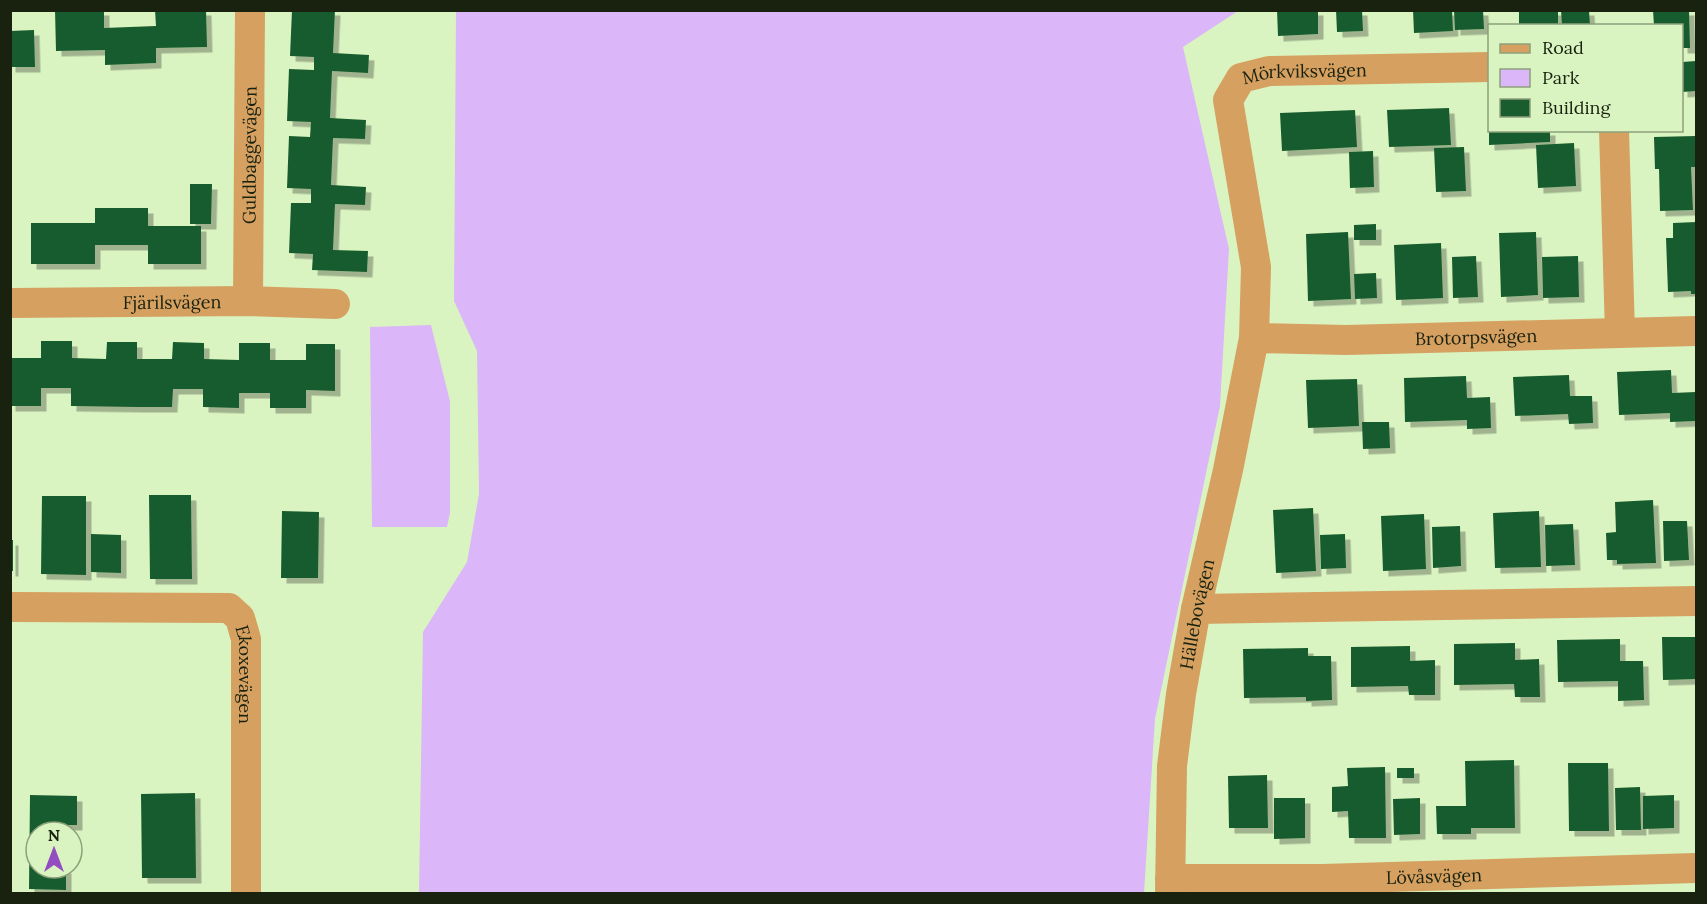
<svg xmlns="http://www.w3.org/2000/svg" width="1707" height="904" font-family="Lora,serif">
  <style>
    .green { fill: #dbb6f9 }
    .building { fill: #195c2d; filter: url(#shadow) }
    .lines { fill: none; stroke-linecap: round; stroke-linejoin: round }
    .street { stroke: #d6a060; stroke-width: 30 }
    .labels { text-anchor: middle; dominant-baseline: central; stroke-width: 6; stroke-linejoin: round; paint-order: stroke }
    .street-label { font-size: 18px; fill: #19220f; stroke: #daf4c1 }
  </style>
  <defs>
    <filter id="shadow"><feDropShadow dx="5.5" dy="5.5" stdDeviation="0" flood-color="#0004"/></filter>
  </defs>
  <rect width="100%" height="100%" fill="#daf4c1"/>
  <path class="green" d="M456 11H1238L1183 47 1229 249 1220 406 1155 719 1144 893H419L423 632 467 562 479 494 477 351 454 301Z
    M431 325 450 401V513L447 527H372L370 327Z"/>
  <path class="building" d="M55 10H104V28L156 26 155 10H206L207 47 156 48V63L105 65V50L56 51Z
    M292 10H335L333 53 369 55 368 73 332 71 330 118 366 120 365 139 333 138 331 185 366 187 365 205 335 204 333 250 368 251 367 272 312 270 313 254 289 253 291 203H311V189L287 188 289 136 310 137 311 122 287 121 289 69 314 70V57L290 56Z
    M1277 10H1318V34L1278 36Z
    M1336 10H1362L1363 31 1337 32Z
    M1413 10H1452L1453 31 1414 33Z
    M1454 10H1483L1484 29 1455 30Z
    M1519 10H1558V26H1519Z
    M1561 10H1589L1590 26H1562Z
    M1653 10H1689L1690 48H1682V26H1654Z
    M34 30 35 67H10V31Z
    M1696 61V91L1682 92V62Z
    M1449 108 1451 145 1389 147 1387 110Z
    M1355 110 1357 147 1282 151 1280 113Z
    M1489 130H1550V142L1489 145Z
    M1696 136V167H1691L1693 210 1660 211 1659 169H1655L1654 137Z
    M1574 143 1576 186 1538 188 1536 145Z
    M1464 147 1466 191 1436 192 1434 148Z
    M1373 151 1374 187 1350 188 1349 152Z
    M190 184H212L211 224H190Z
    M95 208H148V226H201V264H148V245H95V264H31V223H95Z
    M1696 222V294H1691V291L1668 292 1666 238H1673V223Z
    M1376 224V240H1354V225Z
    M1348 232 1351 299 1308 301 1306 234Z
    M1536 232 1538 295 1501 297 1499 233Z
    M1441 243 1443 298 1396 300 1394 245Z
    M1476 256 1478 297 1453 298 1452 257Z
    M1578 256 1579 297 1543 298 1542 257Z
    M1376 273 1377 298 1355 299 1354 274Z
    M41 341H72V358L106 359 107 342H137V359H172L173 342 204 343V359L239 360V343H270V360H306V344H335V391L306 390V408H270V393H239V408L203 407V389H173L172 407H137L71 406V388H41V406H10V358H41Z
    M1671 370 1672 393 1696 392V421L1670 422V413L1619 415 1617 372Z
    M1569 375 1570 396H1592L1593 423 1569 424 1568 414 1515 416 1513 377Z
    M1466 376 1467 398 1490 397 1491 428 1467 429V420L1405 422 1404 378Z
    M1357 379 1359 426 1308 428 1306 380Z
    M1362 422H1389L1390 448 1363 449Z
    M149 495H191L192 579H150Z
    M42 496H86V575L41 574Z
    M1653 500 1656 563 1617 564V560H1607L1606 533 1616 532 1615 502Z
    M1313 508 1316 571 1276 573 1273 510Z
    M282 511 319 512 318 578H281Z
    M1539 511 1541 567 1495 568 1493 513Z
    M1424 514 1426 569 1383 571 1381 516Z
    M1663 521H1687L1689 560 1664 561Z
    M1573 524 1575 565 1546 566 1545 525Z
    M1460 526 1461 566 1433 568 1432 527Z
    M91 534 121 535V573L91 572Z
    M1345 534 1346 568 1321 569 1320 535Z
    M10 540H13V571H10Z
    M1662 637H1696V679L1663 680Z
    M1620 639V661H1643L1644 700 1618 701V681L1558 682 1557 640Z
    M1515 643V660L1539 659 1540 697H1515L1514 684 1454 685V644Z
    M1410 646V661L1435 660V695H1409L1408 686 1351 687V647Z
    M1308 648V656H1331L1332 700 1306 701V697L1244 698 1243 649Z
    M1514 760 1515 828H1471V834H1437L1436 806H1466L1465 761Z
    M1568 763H1608L1609 831H1569Z
    M1385 767 1386 838H1349L1348 811 1332 812V787L1348 786 1347 768Z
    M1397 768H1414V778H1397Z
    M1267 775 1268 828H1229L1228 776Z
    M1640 787 1641 830H1616L1615 788Z
    M195 793 196 878H142L141 794Z
    M30 795 77 796V825H67V832H36V868H66V890L29 889Z
    M1674 795V828L1643 829V796Z
    M1274 798H1305V838L1274 839Z
    M1420 798V834L1394 835 1393 799Z"/>
  <g class="lines">
    <g class="street">
      <path d="M1614 130 1620 333"/>
      <path id="s1" d="M248 301 250 10"/>
      <path id="s2" d="M10 303 248 301 335 304"/>
      <path id="s3" d="M1254 338 1346 340 1696 331"/>
      <path id="s4" d="M10 607 229 608 240 618 246 639V894"/>
      <path d="M1196 609 1696 601"/>
      <path id="s5" d="M1170 879H1322L1696 868"/>
      <path id="s6" d="M1170 894 1172 766 1181 694 1196 609 1228 470 1254 338 1256 267 1228 100 1241 78 1269 71 1490 67"/>
    </g>
  </g>
  <g class="labels">
    <g class="street-label">
      <text stroke="none"><textPath href="#s6" startOffset="894">Mörkviksvägen</textPath></text>
      <text stroke="none"><textPath href="#s1" startOffset="146">Guldbaggevägen</textPath></text>
      <text stroke="none"><textPath href="#s2" startOffset="162">Fjärilsvägen</textPath></text>
      <text stroke="none"><textPath href="#s3" startOffset="222">Brotorpsvägen</textPath></text>
      <text stroke="none"><textPath href="#s6" startOffset="282">Hällebovägen</textPath></text>
      <text stroke="none"><textPath href="#s4" startOffset="291">Ekoxevägen</textPath></text>
      <text stroke="none"><textPath href="#s5" startOffset="264">Lövåsvägen</textPath></text>
    </g>
  </g>
  <rect width="1707" height="904" fill="none" stroke="#19220f" stroke-width="24"/>
  <rect x="1488" y="24" width="195" height="108" fill="#daf4c1" stroke="#8da07a" stroke-width="1.5"/>
  <rect x="1500" y="44" width="30" height="9" fill="#d6a060" stroke="#8da07a" stroke-width="1.5"/>
  <text x="1542" y="54" font-size="18" fill="#19220f">Road</text>
  <rect x="1500" y="69" width="30" height="18" fill="#dbb6f9" stroke="#8da07a" stroke-width="1.5"/>
  <text x="1542" y="84" font-size="18" fill="#19220f">Park</text>
  <rect x="1500" y="99" width="30" height="18" fill="#195c2d" stroke="#8da07a" stroke-width="1.5"/>
  <text x="1542" y="114" font-size="18" fill="#19220f">Building</text>
  <g transform="translate(54 850)"><circle r="28" fill="#daf4c1" stroke="#8da07a" stroke-width="1.5"/>
  <path d="M0-4.5L10 22L0 15L-10 22Z" fill="#934dc1"/>
  <text y="-9" font-size="16" font-weight="bold" text-anchor="middle" fill="#19220f">N</text>
  </g>
</svg>
